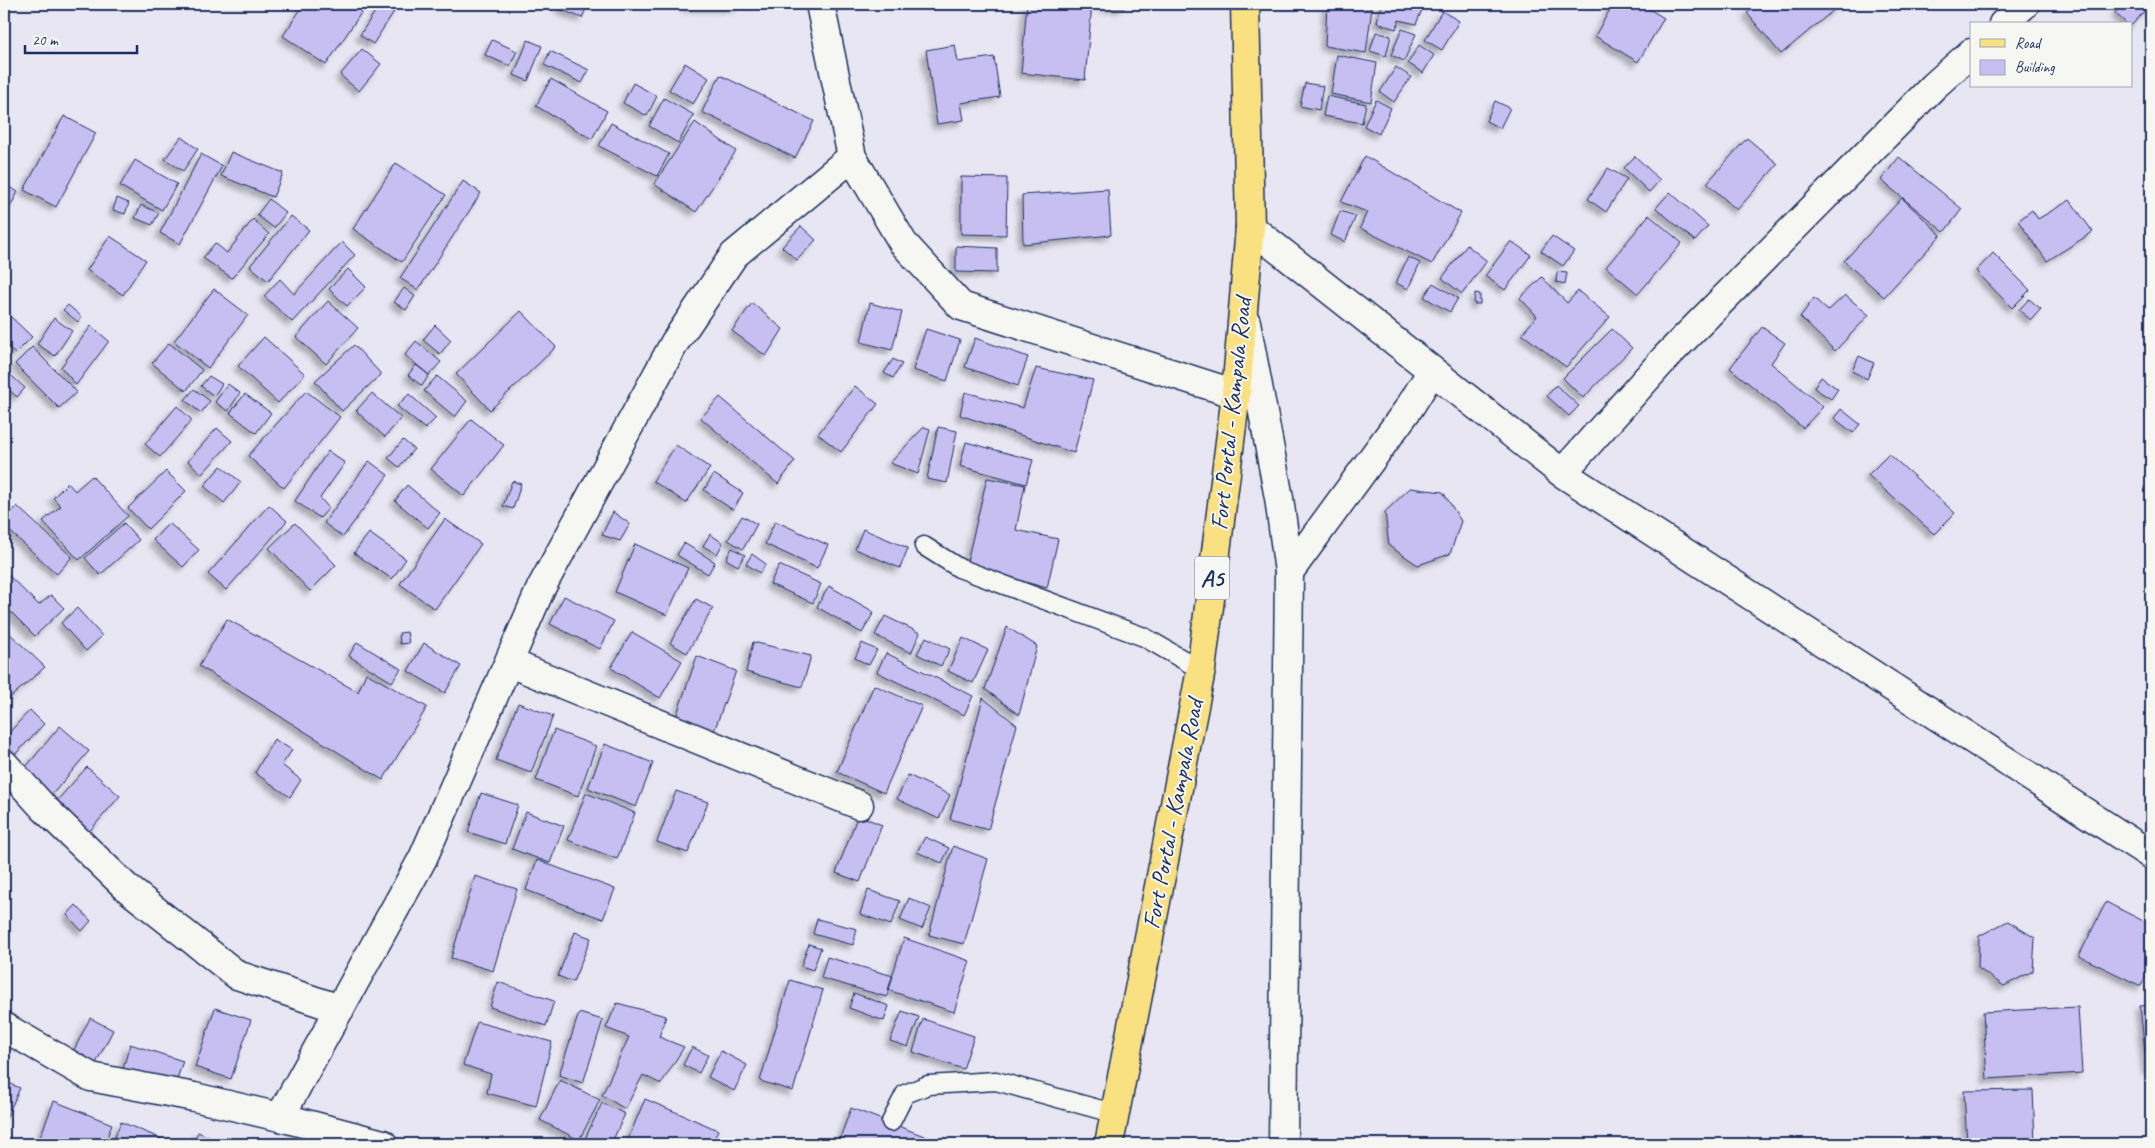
<svg xmlns="http://www.w3.org/2000/svg" width="2155" height="1148" font-family="Caveat,sans-serif">
  <style>
    .building { fill: #c7bff1; stroke: #1b2f5e; filter: url(#shadow) }
    .lines { fill: none; stroke-linecap: round; stroke-linejoin: round }
    .lane-casing { stroke: #1b2f5e; stroke-width: 21 }
    .street-casing { stroke: #1b2f5e; stroke-width: 31 }
    .secondary-casing { stroke: #1b2f5e; stroke-width: 31 }
    .primary-casing { stroke: #1b2f5e; stroke-width: 31 }
    .lane { stroke: #f6f6f2; stroke-width: 18 }
    .street { stroke: #f6f6f2; stroke-width: 28 }
    .secondary { stroke: #f6f6f2; stroke-width: 28 }
    .primary { stroke: #f9e181; stroke-width: 28 }
    .labels { text-anchor: middle; dominant-baseline: central; stroke-width: 4; stroke-linejoin: round; paint-order: stroke }
    .shield { fill: #f6f6f2; stroke: #5d6b8a; stroke-width: 1 }
    .shield-label { font-size: 24px; font-weight: bold; fill: #1b2f5e }
    .street-label { font-size: 25px; fill: #1b2f5e; stroke: #f6f6f2 }
  </style>
  <defs>
    <filter id="shadow"><feDropShadow dx="-4.5" dy="4.5" stdDeviation="2.5" flood-color="#0004"/></filter>
  </defs>
  <rect width="100%" height="100%" fill="#e8e6f2"/>
  <filter id="ink" filterUnits="userSpaceOnUse"><feTurbulence type="fractalNoise" baseFrequency=".02" numOctaves="2"/><feDisplacementMap in="SourceGraphic" scale="10" xChannelSelector="R" yChannelSelector="G"/><feConvolveMatrix kernelMatrix="1 2 1 2 8 2 1 2 1" color-interpolation-filters="sRGB"/></filter>
  <g filter="url(#ink)">
    <path class="building" d="M304 4H367L326 65 283 36Z
      M380 4H399L373 44 360 35Z
      M562 4H588L582 18 560 9Z
      M686 4H739V7H686Z
      M1027 4H1092L1085 80 1021 73Z
      M1103 4H1125L1124 8 1102 7Z
      M1327 4 1372 8 1366 53 1325 46Z
      M1381 4H1397L1422 10 1416 24 1399 20 1396 29 1377 23Z
      M1613 4H1641L1664 18 1638 62 1595 36Z
      M1758 4H1841L1781 54 1747 13Z
      M2122 4H2151L2131 26V24H2127L2115 13Z
      M1442 11 1459 21 1442 50 1425 40Z
      M1402 29 1416 34 1404 61 1391 55Z
      M1376 32 1391 36 1386 56 1370 51Z
      M492 40 517 51 510 66 485 55Z
      M528 40 542 46 528 81 514 75Z
      M955 45 958 62 994 57 1000 97 961 103 964 120 937 124 926 50Z
      M1419 45 1434 55 1423 73 1408 63Z
      M362 49 381 64 359 91 340 75Z
      M550 51 589 70 582 83 544 65Z
      M1337 55 1377 63 1371 102 1331 94Z
      M685 63 709 78 693 104 669 90Z
      M1396 67 1411 77 1394 102 1380 92Z
      M720 75 814 121 795 158 702 112Z
      M551 79 607 111 592 139 536 106Z
      M633 83 657 96 647 116 623 103Z
      M1305 83 1323 86 1319 110 1300 106Z
      M1327 96 1366 104 1362 123 1323 116Z
      M664 98 694 115 678 143 649 126Z
      M1376 100 1391 108 1379 134 1364 126Z
      M1495 101 1510 108 1500 128 1486 121Z
      M64 116 96 133 56 207 24 190Z
      M695 122 736 151 696 212 654 184Z
      M611 123 669 154 657 176 599 146Z
      M181 137 198 149 183 171 165 159Z
      M1747 138 1778 164 1737 210 1707 183Z
      M231 152 283 173 273 197 221 176Z
      M201 154 222 166 180 244 160 233Z
      M1365 156 1461 213 1432 264 1360 228 1367 212 1341 202Z
      M1635 156 1660 180 1649 192 1624 168Z
      M1899 157 1962 209 1944 232 1881 180Z
      M135 160 177 184 162 210 120 186Z
      M396 163 446 195 402 262 353 229Z
      M1608 168 1627 179 1606 212 1588 199Z
      M961 177 1007 178 1006 235 961 234Z
      M463 181 481 193 418 290 400 278Z
      M4 184 18 192 4 218Z
      M1108 189 1111 235 1023 244 1022 195Z
      M1670 192 1708 226 1695 241 1656 208Z
      M117 198 129 203 125 214 113 210Z
      M1902 198 1941 235 1884 297 1844 261Z
      M269 199 286 213 274 228 257 215Z
      M2070 200 2093 232 2047 261 2018 221 2032 210 2038 219Z
      M141 205 159 213 152 225 135 218Z
      M1340 211 1356 216 1345 242 1331 235Z
      M1649 215 1682 243 1638 294 1606 267Z
      M291 216 309 230 268 281 250 266Z
      M253 219 269 234 232 278 203 258 215 243 227 253Z
      M801 226 816 240 797 260 782 247Z
      M110 236 146 260 123 295 87 270Z
      M1552 236 1574 251 1563 266 1541 251Z
      M1511 241 1531 255 1505 290 1485 276Z
      M342 242 355 255 292 322 264 296 280 279 294 294Z
      M1467 245 1487 261 1462 294 1442 278Z
      M956 246 997 248V273L956 272Z
      M1993 253 2030 290 2012 308 1976 271Z
      M1408 257 1420 263 1408 289 1396 283Z
      M348 269 366 287 347 306 329 289Z
      M1557 272 1567 273 1565 284 1556 282Z
      M1542 277 1567 303 1578 291 1610 317 1566 367 1522 334 1537 316 1520 298Z
      M1433 283 1458 298 1450 312 1424 297Z
      M404 288 415 296 406 310 394 302Z
      M214 289 248 315 208 368 174 341Z
      M1475 293 1480 294V304H1474Z
      M1845 295 1869 315 1835 351 1800 317 1814 298 1828 311Z
      M2029 299 2041 309 2031 320 2019 310Z
      M328 301 358 328 326 364 296 337Z
      M752 303 783 329 766 356 732 331Z
      M870 303 902 312 892 350 861 342Z
      M68 305 82 317 78 322 63 310Z
      M521 311 556 347 490 410 456 374Z
      M6 312 32 337 15 354 4 342V314Z
      M54 318 72 331 55 356 37 344Z
      M435 325 451 340 440 354 423 340Z
      M91 326 109 341 76 385 61 367Z
      M1762 327 1785 343 1771 363 1823 407 1803 428 1730 368Z
      M926 329 960 340 947 381 913 370Z
      M1612 329 1632 348 1583 398 1563 378Z
      M264 337 305 374 278 403 238 366Z
      M975 338 1028 357 1018 386 965 367Z
      M416 341 441 362 429 375 405 355Z
      M169 343 202 370 186 391 152 363Z
      M354 345 381 374 342 411 315 381Z
      M32 347 77 392 59 408 15 364Z
      M1859 356 1874 363 1867 379 1852 371Z
      M893 359 902 364 893 378 884 373Z
      M416 365 429 375 422 386 408 375Z
      M1036 368 1093 380 1074 453 960 415 965 392 1023 408Z
      M4 369 25 388 17 397 4 385Z
      M209 376 222 384 214 396 201 386Z
      M437 376 467 401 455 417 424 391Z
      M1821 377 1838 389 1831 399 1814 388Z
      M228 384 240 393 228 411 215 402Z
      M1556 385 1579 406 1569 416 1547 396Z
      M855 386 878 404 841 452 818 434Z
      M194 389 210 401 201 413 185 400Z
      M306 391 340 417 284 488 248 456Z
      M372 393 401 418 385 437 356 411Z
      M245 394 271 413 256 433 230 413Z
      M409 394 436 418 425 429 397 406Z
      M720 397 795 461 778 484 701 418Z
      M177 406 192 420 160 457 145 444Z
      M1841 409 1860 424 1853 433 1834 418Z
      M471 419 504 445 464 496 431 469Z
      M924 427 930 429 918 474 890 463Z
      M938 427 957 431 947 483 927 479Z
      M217 428 232 441 202 474 188 461Z
      M403 440 414 449 399 467 388 458Z
      M966 442 1033 460 1026 484 960 466Z
      M676 445 710 468 686 503 653 481Z
      M328 451 345 463 320 498 329 508 320 518 295 501Z
      M1889 454 1955 513 1934 534 1868 475Z
      M369 461 388 475 343 537 324 523Z
      M221 466 241 482 224 503 204 486Z
      M166 471 186 491 148 529 128 508Z
      M714 474 743 493 733 510 704 490Z
      M92 476 128 516 79 560 43 521 61 506 53 498 68 483 75 491Z
      M987 478 1025 485 1016 530 1058 539 1047 588 966 566Z
      M512 481 521 484 513 509 503 506Z
      M407 485 440 513 428 528 395 501Z
      M1410 488 1443 492 1461 521 1450 554 1418 565 1389 546 1385 512Z
      M269 505 287 521 226 590 208 574Z
      M17 506 72 557 57 574 4 526V521Z
      M613 512 630 524 620 541 602 535Z
      M742 516 757 524 743 549 728 540Z
      M445 519 481 544 435 609 400 584Z
      M775 521 828 545 817 568 765 544Z
      M124 523 139 540 100 575 85 558Z
      M169 523 199 550 183 567 153 540Z
      M295 523 336 565 310 591 269 548Z
      M863 529 908 548 900 568 855 549Z
      M369 533 406 559 392 579 354 553Z
      M710 534 723 543 717 554 703 546Z
      M684 543 715 562 708 574 677 555Z
      M635 544 688 568 667 615 615 592Z
      M732 548 745 555 738 566 726 559Z
      M752 554 766 564 760 573 746 564Z
      M779 565 821 584 813 603 770 584Z
      M4 571 39 605 51 595 64 608 35 636 4 605Z
      M829 586 874 612 862 633 817 607Z
      M564 596 614 621 600 649 550 624Z
      M696 599 713 608 687 653 670 643Z
      M77 608 102 636 86 651 61 623Z
      M885 616 920 633 911 653 875 635Z
      M227 619 358 692 366 673 427 707 383 780 199 666Z
      M1007 627 1037 646 1019 715 985 689Z
      M4 628 45 667 4 703Z
      M407 632 409 643 400 644 399 633Z
      M632 632 682 661 660 698 611 668Z
      M926 637 950 649 941 666 917 654Z
      M963 638 988 650 973 683 948 671Z
      M357 642 401 669 392 682 349 656Z
      M753 642 811 656 802 687 746 672Z
      M424 643 461 666 445 693 408 671Z
      M862 643 877 650 869 665 855 658Z
      M886 653 973 696 964 715 877 672Z
      M697 656 736 671 713 734 675 720Z
      M874 685 922 706 884 793 837 772Z
      M983 698 1017 725 988 830 950 819Z
      M518 703 553 716 531 773 496 760Z
      M30 710 44 724 8 762 4 758V738Z
      M60 726 89 751 50 797 21 773Z
      M554 730 596 746 578 796 536 780Z
      M274 739 292 750 282 765 301 780 290 797 255 773Z
      M605 744 653 763 636 807 588 788Z
      M87 767 120 796 87 834 54 804Z
      M908 775 950 795 939 819 897 799Z
      M676 791 708 802 688 853 657 842Z
      M481 793 518 805 505 844 468 832Z
      M586 793 635 813 617 859 568 840Z
      M526 812 564 826 550 863 512 849Z
      M858 815 882 825 860 882 836 873Z
      M925 837 949 848 942 863 917 852Z
      M953 846 988 859 964 944 929 935Z
      M537 860 615 889 603 919 526 890Z
      M475 876 517 889 493 971 451 958Z
      M868 890 900 901 891 925 860 914Z
      M909 898 931 908 922 929 900 920Z
      M2106 902 2151 925V966L2141 986 2079 956Z
      M76 905 91 921 82 931 67 915Z
      M817 919 857 929 853 945 813 934Z
      M2008 921 2035 938 2033 971 2004 986 1978 968 1979 936Z
      M575 932 591 938 573 982 558 976Z
      M904 938 970 961 954 1012 888 990Z
      M809 944 821 948 813 970 801 966Z
      M827 957 893 976 887 997 821 978Z
      M790 980 823 990 793 1091 760 1081Z
      M498 982 554 1001 546 1026 490 1007Z
      M854 993 889 1006 884 1021 849 1008Z
      M617 1003 666 1016 659 1037 684 1047 661 1084 643 1075 625 1109 602 1095 629 1037 606 1028Z
      M2151 1005V1070L2147 1071 2140 1006Z
      M2078 1007 2082 1073 1987 1079 1983 1012Z
      M215 1008 251 1020 231 1079 195 1067Z
      M902 1011 919 1017 908 1047 890 1041Z
      M579 1013 603 1020 583 1083 559 1075Z
      M90 1018 113 1030 96 1063 73 1052Z
      M923 1019 974 1036 963 1069 913 1052Z
      M477 1022 552 1042 536 1106 487 1093 491 1074 463 1065Z
      M130 1044 183 1061 175 1085 123 1069Z
      M692 1047 708 1055 699 1073 683 1065Z
      M721 1051 747 1065 734 1091 708 1077Z
      M560 1080 600 1100 579 1140 540 1120Z
      M4 1081 20 1088 4 1123Z
      M2033 1090 2035 1144H1967L1964 1091Z
      M645 1099 718 1130 712 1144H626Z
      M54 1101 112 1124 105 1144H50L39 1140Z
      M602 1103 625 1114 611 1144H586L583 1143Z
      M851 1108 932 1139 930 1144H838Z
      M121 1122 174 1144H112Z
      M198 1132 225 1144H192Z"/>
    <g class="lines">
      <g class="lane-casing">
        <path id="lane" d="M924 546 959 568 1144 637 1201 670
          M891 1122 905 1094 928 1085 996 1081 1116 1114"/>
      </g>
      <g class="street-casing">
        <path id="street" d="M820 4 852 157 903 243 961 306 1236 394
          M2003 24 2025 4
          M1250 227 1562 473 2151 855
          M1562 473 1666 357 1934 86 1971 53
          M1289 572 1409 408 1432 371
          M510 663 859 805
          M4 764 44 808 127 888 237 975 340 1009
          M4 1027 91 1077 194 1097 280 1117 383 1144
          M280 1117 423 858 541 588 675 342 734 255 852 157"/>
      </g>
      <g class="secondary-casing">
        <path id="secondary" d="M1246 322 1279 498 1289 572 1283 1144"/>
      </g>
      <g class="primary-casing">
        <path id="primary" d="M1109 1144 1201 670 1236 394 1250 227 1245 4"/>
      </g>
      <use href="#lane" class="lane"/>
      <use href="#street" class="street"/>
      <use href="#secondary" class="secondary"/>
      <use href="#primary" class="primary"/>
    </g>
  </g>
  <g class="labels">
    <rect class="shield" x="1194.5" y="556.5" width="35" height="43" rx="4"/>
    <g class="shield-label">
      <text x="1212" y="578">A5</text>
    </g>
    <g class="street-label">
      <text transform="translate(1231 414) rotate(-84)">Fort Portal - Kampala Road</text>
      <text transform="translate(1173 814) rotate(-79)">Fort Portal - Kampala Road</text>
    </g>
  </g>
  <rect width="2155" height="1148" fill="none" stroke="#f6f6f2" stroke-width="20"/>
  <rect x="10" y="10" width="2135" height="1128" fill="none" stroke="#1b2f5e" stroke-width="2" filter="url(#ink)"/>
  <rect x="1970" y="22" width="162" height="65" fill="#f6f6f2" stroke="#9ea6b7"/>
  <rect x="1980" y="39" width="25" height="8" fill="#f9e181" stroke="#9ea6b7"/>
  <text x="2015" y="48" font-size="15" fill="#1b2f5e">Road</text>
  <rect x="1980" y="60" width="25" height="15" fill="#c7bff1" stroke="#9ea6b7"/>
  <text x="2015" y="72" font-size="15" fill="#1b2f5e">Building</text>
  <path d="M25 45v8h112v-8" fill="none" stroke="#1b2f5e" stroke-width="2.5"/>
  <text x="32" y="45" font-size="15" fill="#1b2f5e" stroke="#f6f6f2" stroke-width="4" paint-order="stroke">20 m</text>
</svg>
